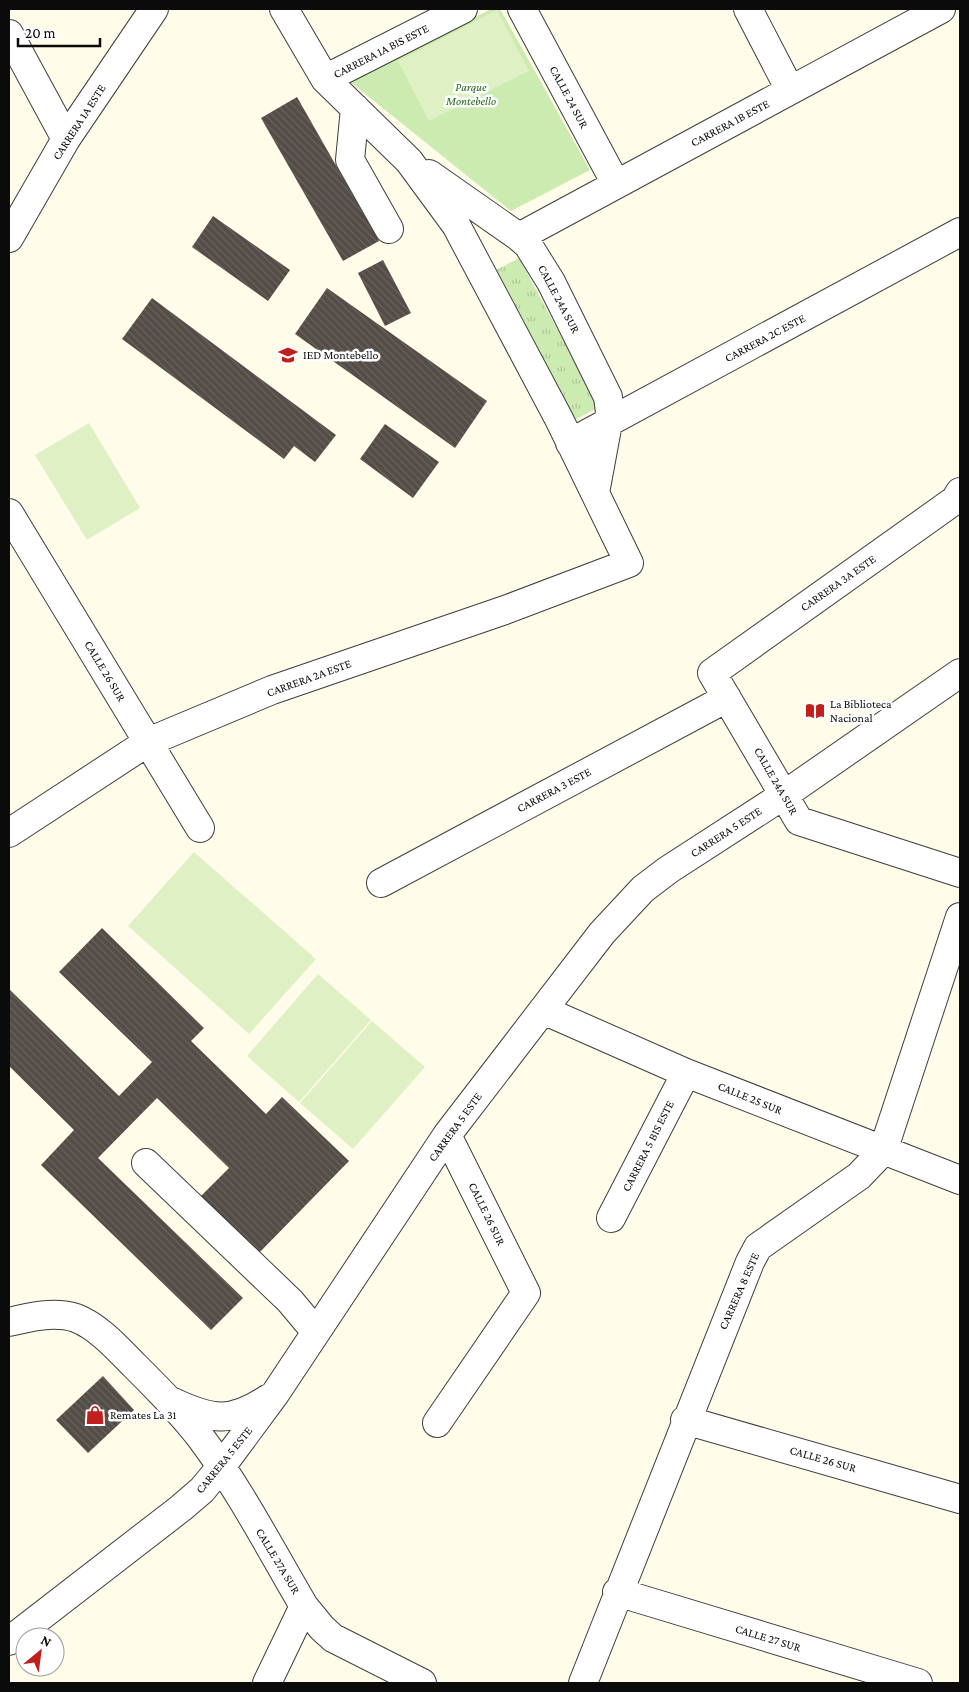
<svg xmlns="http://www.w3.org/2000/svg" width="969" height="1692" font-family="'Crimson Pro',serif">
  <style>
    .grass { fill: url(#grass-tufts) }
    .park { fill: #ccebb1 }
    .pitch { fill: #dff1c4 }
    .building { fill: url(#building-back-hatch) }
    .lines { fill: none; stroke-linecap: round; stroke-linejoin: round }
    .minor-casing { stroke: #3e3e3e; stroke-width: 30 }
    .minor { stroke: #fff; stroke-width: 28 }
    .labels { text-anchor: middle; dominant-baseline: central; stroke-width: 5; stroke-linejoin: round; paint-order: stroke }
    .street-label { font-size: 12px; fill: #0b0b0b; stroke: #fff }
    .park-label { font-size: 12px; font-style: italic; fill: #246519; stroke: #fff }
    .poi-label { font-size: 12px; fill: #0b0b0b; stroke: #fff; text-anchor: start }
  </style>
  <defs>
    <pattern id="grass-tufts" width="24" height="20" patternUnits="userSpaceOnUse" patternTransform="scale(1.25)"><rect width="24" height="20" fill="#ccebb1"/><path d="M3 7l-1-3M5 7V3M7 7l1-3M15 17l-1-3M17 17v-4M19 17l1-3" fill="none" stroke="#aec897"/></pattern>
    <pattern id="building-back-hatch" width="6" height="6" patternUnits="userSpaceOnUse" patternTransform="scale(1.25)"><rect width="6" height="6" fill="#544d47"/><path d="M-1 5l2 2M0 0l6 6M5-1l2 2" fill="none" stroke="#68625d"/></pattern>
  </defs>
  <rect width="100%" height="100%" fill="#fffce9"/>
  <path class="grass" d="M519 258 599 407 573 421 492 272Z"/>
  <path class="park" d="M491 9H500L590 170 511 211 349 81Z"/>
  <path class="pitch" d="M497 10 529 71 429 121 398 61Z
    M89 423 140 508 87 540 35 455Z
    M194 852 316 959 249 1034 128 926Z
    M318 974 371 1020 299 1102 247 1056Z
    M372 1021 425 1067 353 1149 300 1103Z"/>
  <path class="building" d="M297 97 379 241 343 261 261 118Z
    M213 216 290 270 268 301 192 247Z
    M383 260 411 313 385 326 358 273Z
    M327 288 487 401 455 448 295 334Z
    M152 298 336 435 315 462 294 446 284 459 122 339Z
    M385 424 439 462 413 498 360 459Z
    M102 928 204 1028 191 1041 266 1114 282 1097 349 1161 259 1253 201 1196 229 1168 157 1098 98 1158 243 1298 211 1330 41 1165 74 1130 9 1066V989L119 1096 152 1062 59 972Z
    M103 1376 134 1410 88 1453 56 1420Z"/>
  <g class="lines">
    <g class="minor-casing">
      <path id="minor" d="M522 9 616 184
        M748 9 790 90
        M9 34 66 139
        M325 79 463 9
        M355 108 350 160 389 229
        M429 174 519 237 528 245 551 282 608 397 610 412 595 493
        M519 237 941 9
        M9 238 66 139 154 9
        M570 443 960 232
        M960 492 955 500 712 673 799 821 960 873
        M9 513 200 828
        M9 833 148 742 272 690 505 610 629 563 559 419 456 225 409 161 325 79 284 9
        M381 883 727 698
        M543 1010 686 1073 960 1180
        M146 1163 290 1301 316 1332
        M611 1218 686 1073
        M9 1322C29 1317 55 1311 76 1318 99 1327 118 1349 135 1366 158 1389 181 1412 201 1438 240 1490 271 1550 304 1606L322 1628 333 1638 422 1683
        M173 1402C213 1421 232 1423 269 1398
        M685 1420 960 1499
        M437 1423 526 1293 447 1135
        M617 1592 918 1683
        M9 1641 181 1508 202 1490 221 1467 275 1394 447 1135 602 933 643 889 668 870 784 795 960 673
        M267 1683 304 1606
        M583 1683 750 1262 758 1247 859 1176 883 1151 960 917"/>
    </g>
    <use href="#minor" class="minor"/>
  </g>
  <defs>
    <g id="school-bare" transform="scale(1.5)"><path d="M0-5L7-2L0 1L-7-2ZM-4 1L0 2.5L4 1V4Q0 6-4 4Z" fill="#c11f1d" stroke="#fff" stroke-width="2.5" paint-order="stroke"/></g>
    <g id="library-bare" transform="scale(1.5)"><path d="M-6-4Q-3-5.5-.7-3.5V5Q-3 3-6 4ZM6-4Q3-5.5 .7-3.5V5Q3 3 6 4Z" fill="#c11f1d" stroke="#fff" stroke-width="2.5" paint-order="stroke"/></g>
    <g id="shop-bare" transform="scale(1.5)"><path d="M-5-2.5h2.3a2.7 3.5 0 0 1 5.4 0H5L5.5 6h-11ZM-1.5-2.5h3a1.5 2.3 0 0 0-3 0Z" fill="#c11f1d" stroke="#fff" stroke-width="2.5" paint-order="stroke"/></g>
  </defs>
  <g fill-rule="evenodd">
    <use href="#school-bare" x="288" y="355"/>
    <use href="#library-bare" x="815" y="711"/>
    <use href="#shop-bare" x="95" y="1415"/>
  </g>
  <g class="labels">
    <g class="street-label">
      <text transform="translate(381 51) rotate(-27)">CARRERA 1A BIS ESTE</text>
      <text transform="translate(569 97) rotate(62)">CALLE 24 SUR</text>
      <text transform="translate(79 122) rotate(-57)">CARRERA 1A ESTE</text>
      <text transform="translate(730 123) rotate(-28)">CARRERA 1B ESTE</text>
      <text transform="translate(559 299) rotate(62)">CALLE 24A SUR</text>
      <text transform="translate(765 338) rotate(-28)">CARRERA 2C ESTE</text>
      <text transform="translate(838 583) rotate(-35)">CARRERA 3A ESTE</text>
      <text transform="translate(105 671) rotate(59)">CALLE 26 SUR</text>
      <text transform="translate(309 678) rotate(-20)">CARRERA 2A ESTE</text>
      <text transform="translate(776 781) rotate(60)">CALLE 24A SUR</text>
      <text transform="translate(554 790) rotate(-28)">CARRERA 3 ESTE</text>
      <text transform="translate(726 832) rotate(-33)">CARRERA 5 ESTE</text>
      <text transform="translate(750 1098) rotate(22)">CALLE 25 SUR</text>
      <text transform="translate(455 1127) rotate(-54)">CARRERA 5 ESTE</text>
      <text transform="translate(648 1146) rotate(-63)">CARRERA 5 BIS ESTE</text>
      <text transform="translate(487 1214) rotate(64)">CALLE 26 SUR</text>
      <text transform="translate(739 1291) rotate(-66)">CARRERA 8 ESTE</text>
      <text transform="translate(823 1459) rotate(16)">CALLE 26 SUR</text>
      <text transform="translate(224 1460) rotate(-51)">CARRERA 5 ESTE</text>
      <text transform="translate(278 1561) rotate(59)">CALLE 27A SUR</text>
      <text transform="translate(768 1638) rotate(17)">CALLE 27 SUR</text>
    </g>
    <g class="park-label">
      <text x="471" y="87">Parque<tspan x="471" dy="14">Montebello</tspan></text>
    </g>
    <g class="poi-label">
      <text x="303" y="355">IED Montebello</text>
      <text x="830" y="704">La Biblioteca<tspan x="830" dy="14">Nacional</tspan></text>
      <text x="110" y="1415">Remates La 31</text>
    </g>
  </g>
  <rect width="969" height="1692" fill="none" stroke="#0b0b0b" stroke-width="20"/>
  <g transform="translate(40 1652) rotate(29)"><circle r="24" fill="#ffffff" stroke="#9d9d9d"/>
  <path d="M0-4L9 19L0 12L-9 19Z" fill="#c11f1d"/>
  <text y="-8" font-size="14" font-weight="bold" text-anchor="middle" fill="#0b0b0b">N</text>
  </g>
  <path d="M18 38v8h82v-8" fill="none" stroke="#0b0b0b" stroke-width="2.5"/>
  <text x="25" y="38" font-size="15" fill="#0b0b0b" stroke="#ffffff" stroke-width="4" paint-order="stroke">20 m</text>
</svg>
